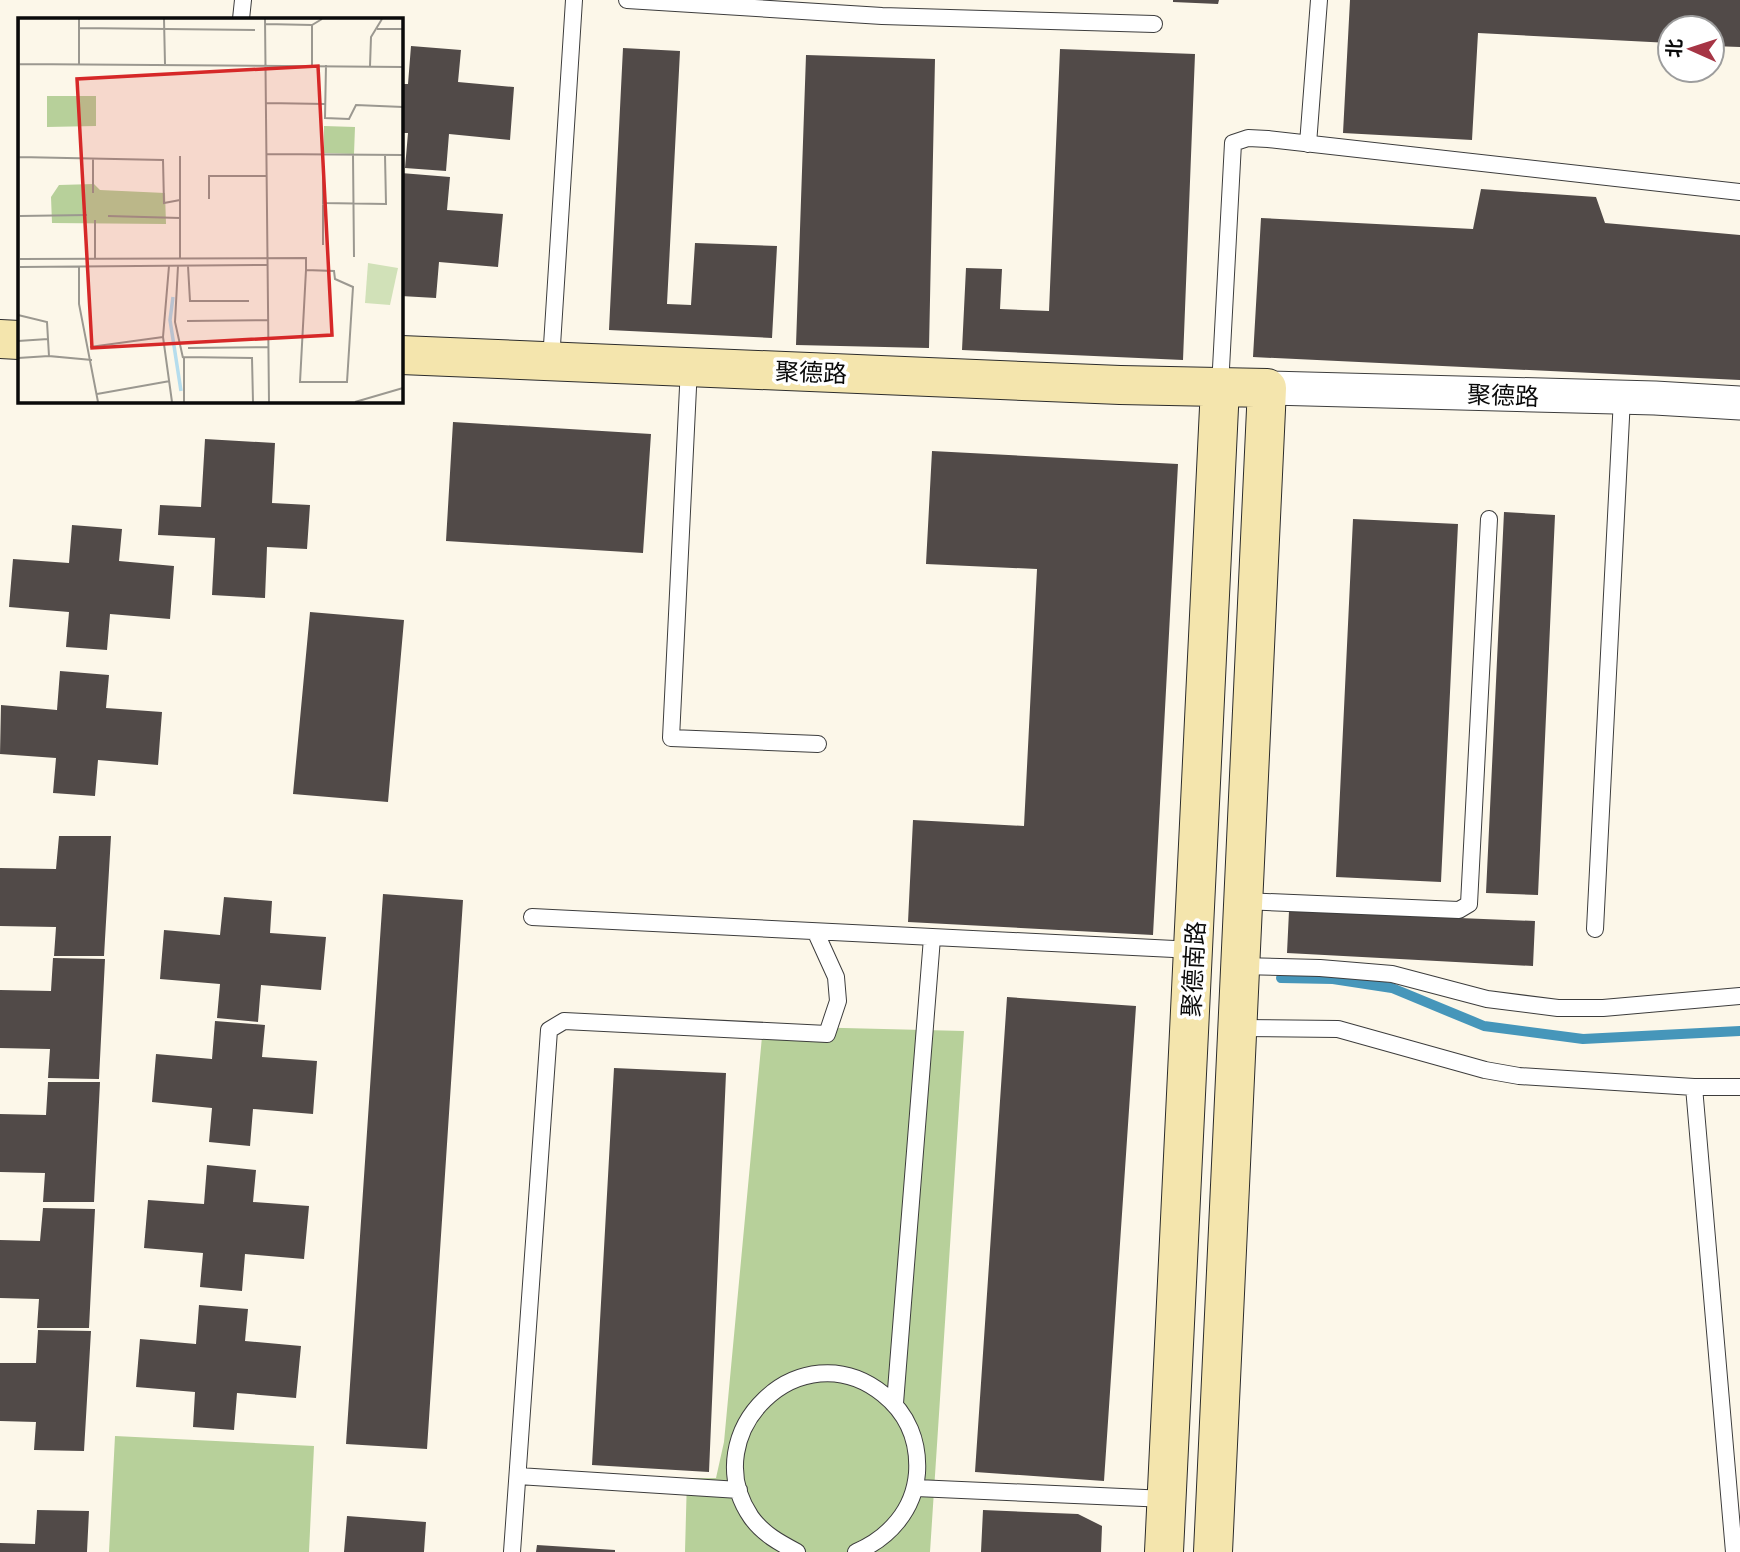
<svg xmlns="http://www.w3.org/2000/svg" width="1740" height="1552" font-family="'IBM Plex Serif','Noto Sans SC',serif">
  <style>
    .forest { fill: #b7d09a }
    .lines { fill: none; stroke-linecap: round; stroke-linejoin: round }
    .stream { stroke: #4696ba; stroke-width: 10 }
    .building { fill: #514a48 }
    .lane-casing { stroke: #3d3d3d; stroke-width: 18 }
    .street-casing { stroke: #3d3d3d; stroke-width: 35 }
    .secondary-casing { stroke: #2c2c2c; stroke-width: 40 }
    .lane { stroke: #fff; stroke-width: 16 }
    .street { stroke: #fff; stroke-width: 33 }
    .secondary { stroke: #f4e5ad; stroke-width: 38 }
    .labels { text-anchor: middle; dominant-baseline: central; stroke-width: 7; stroke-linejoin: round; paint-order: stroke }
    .street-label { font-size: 24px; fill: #0a0a0a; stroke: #fff }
    .inset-river { fill: none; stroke: #b5dded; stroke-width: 3.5 }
    .inset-road { fill: none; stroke: #9b9890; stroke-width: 2 }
    .view { fill: #d62828; fill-opacity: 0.15; stroke: #d62828; stroke-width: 3.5 }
    .inset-edge { fill: none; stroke: #0a0a0a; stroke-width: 3.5 }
  </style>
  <rect width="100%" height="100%" fill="#fcf7e9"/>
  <path class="forest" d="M763 1026 964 1031 930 1552H685L687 1478H716L724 1442Z
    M115 1436 314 1446 309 1552H109Z"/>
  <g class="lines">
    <path class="stream" d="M1281 978 1333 979 1392 988 1484 1026 1583 1039 1740 1031"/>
  </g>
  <path class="building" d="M1173 0H1219L1218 4 1173 2Z
    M1350 0H1740V47L1712 46V28H1670V43L1478 33 1472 140 1343 133Z
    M411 46 461 50 458 82 514 87 510 140 449 134 446 171 405 168 408 133H401V84H408Z
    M623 48 680 51 667 304 691 305 695 243 777 246 772 338 609 330Z
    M1060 49 1195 54 1183 360 962 350 966 268 1002 269 1000 309 1049 311Z
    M806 55 935 59 929 348 796 345Z
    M401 173 450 177 447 210 503 214 498 267 439 262 436 298 401 296Z
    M1481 189 1596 197 1605 223 1740 235V380L1253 357 1261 218 1473 229Z
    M453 422 651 434 643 553 446 541Z
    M205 439 275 443 272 503 310 505 307 549 267 547 265 598 212 595 215 538 158 535 160 505 201 507Z
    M932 451 1178 464 1153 935 908 922 913 820 1024 826 1037 569 926 564Z
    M1504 512 1555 515 1538 895 1486 893Z
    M1353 519 1458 524 1441 882 1336 877Z
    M72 525 122 529 119 561 174 566 170 619 110 614 107 650 66 647 69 612 9 607 13 559 69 563Z
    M310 612 404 620 388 802 293 794Z
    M60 671 109 675 106 708 162 712 158 765 98 760 95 796 53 793 56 758 0 754 1 705 57 710Z
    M59 836H111L104 956H54L56 927 0 926V868L56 869Z
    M383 894 463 900 427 1449 346 1444Z
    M224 897 272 901 270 933 326 937 321 990 261 985 258 1022 217 1018 220 984 160 979 164 930 220 935Z
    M1289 911 1535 921 1533 966 1287 953Z
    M53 958 105 959 99 1079 48 1078 50 1049 0 1048V990L51 991Z
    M1007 997 1136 1006 1104 1481 975 1472Z
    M215 1021 265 1025 262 1057 317 1061 313 1114 253 1109 250 1146 209 1142 212 1108 152 1102 156 1054 212 1059Z
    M614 1068 726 1073 709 1472 592 1465Z
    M48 1082H100L94 1202H43L45 1173 0 1172V1114L46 1115Z
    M207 1165 256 1170 253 1202 309 1206 304 1259 245 1254 242 1291 200 1287 203 1253 144 1248 148 1200 204 1204Z
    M43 1208 95 1209 89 1328H37L39 1299 0 1298V1240L40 1241Z
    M199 1305 248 1309 245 1341 301 1346 296 1398 237 1393 234 1430 193 1427 195 1392 136 1387 140 1339 196 1344Z
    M38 1330 91 1331 84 1451 34 1450 36 1422 0 1421V1363H36Z
    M37 1510 89 1511 87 1552H0V1543L35 1544Z
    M983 1510 1078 1514 1102 1526 1101 1552H981Z
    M347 1516 426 1522 424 1552H344Z
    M537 1545 615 1550V1552H536Z"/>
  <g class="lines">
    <g class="lane-casing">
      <path id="lane" d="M627 0 882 16 1154 24
        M241 19 243 0
        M1308 144 1319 0
        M551 361 574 0
        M689 367 671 738 818 744
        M1220 387 1233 143 1248 138 1268 139 1740 192
        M1243 901 1459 910 1469 904 1489 519
        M532 917 1194 950
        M1595 929 1622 398
        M1240 966 1320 968 1392 974 1487 999 1558 1008H1603L1740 996
        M1237 1028 1338 1029 1485 1070 1519 1076 1694 1087H1740
        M1694 1087 1734 1552
        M895 1403 932 938
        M518 1476 739 1490
        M916 1488 1167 1499
        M512 1552 549 1030 564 1021 827 1034 838 1001 836 977 816 933
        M797 1552C780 1543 763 1534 751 1517 694 1433 801 1328 883 1394 908 1414 919 1442 917 1473 914 1510 889 1538 856 1552"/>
    </g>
    <g class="street-casing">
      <path id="street" d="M1267 388 1655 398 1740 403"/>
    </g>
    <g class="secondary-casing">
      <path id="secondary" d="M0 339 19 340
        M401 355 1120 385 1267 388 1213 1552
        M1164 1552 1220 387"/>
    </g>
    <use href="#lane" class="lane"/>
    <use href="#street" class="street"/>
    <use href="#secondary" class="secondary"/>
  </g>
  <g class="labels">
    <g class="street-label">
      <text transform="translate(811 372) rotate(2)">聚德路</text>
      <text transform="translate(1503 395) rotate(2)">聚德路</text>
      <text transform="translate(1193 969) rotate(-87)">聚德南路</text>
    </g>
  </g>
  <g transform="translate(18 18)">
    <rect width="385" height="385" fill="#fcf7e9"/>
    <path d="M350 245 380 250 372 287 347 285Z" fill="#d1e1b8"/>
    <path d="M29 78H78V108L29 109ZM306 108 337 109 336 136 306 135ZM76 166 82 172 147 175 148 206 34 205 33 179 41 167Z" fill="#b7d09a"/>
    <path class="inset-river" d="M155 279 152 302 163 373"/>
    <path class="inset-road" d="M61 1V46M146 1 147 46M247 1 251 384M247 6 294 7 304 1M61 10 237 12M359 11H385M0 46 385 49M294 47V7M308 47 307 100 331 101 338 87 385 89M352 48 353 19 364 1M248 85 307 86M248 136 385 137M305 137V227M335 137 336 239M162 138V241M1 139 145 142 146 185 162 182M75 175V140M191 181V158H248M304 185 368 186 367 137M2 198 69 197M90 198 162 200M77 202V241M2 241 288 240V252L316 253 317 261 335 269 329 364H282L288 252M151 248 145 319 154 384M160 248 157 304 165 340M170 248 172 283H231M2 249 250 247M61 249V286L80 384M0 288 1 1M0 297 29 304 31 338 74 342M169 303 251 302M0 323 30 321M72 329 145 319M170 330 251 329M0 340 31 338M79 376 152 363M166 384V339L234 340 235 384M337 384 385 370"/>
    <path class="view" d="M300 48 314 317 74 330 59 61Z"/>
    <rect width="385" height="385" class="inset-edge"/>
  </g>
  <g transform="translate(1691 49) rotate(273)"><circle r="33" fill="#ffffff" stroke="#9d9d9d" stroke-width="2"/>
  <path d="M0-5L12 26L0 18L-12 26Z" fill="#a63545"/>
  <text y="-10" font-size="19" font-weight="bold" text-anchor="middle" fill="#0a0a0a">北</text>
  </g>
</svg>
